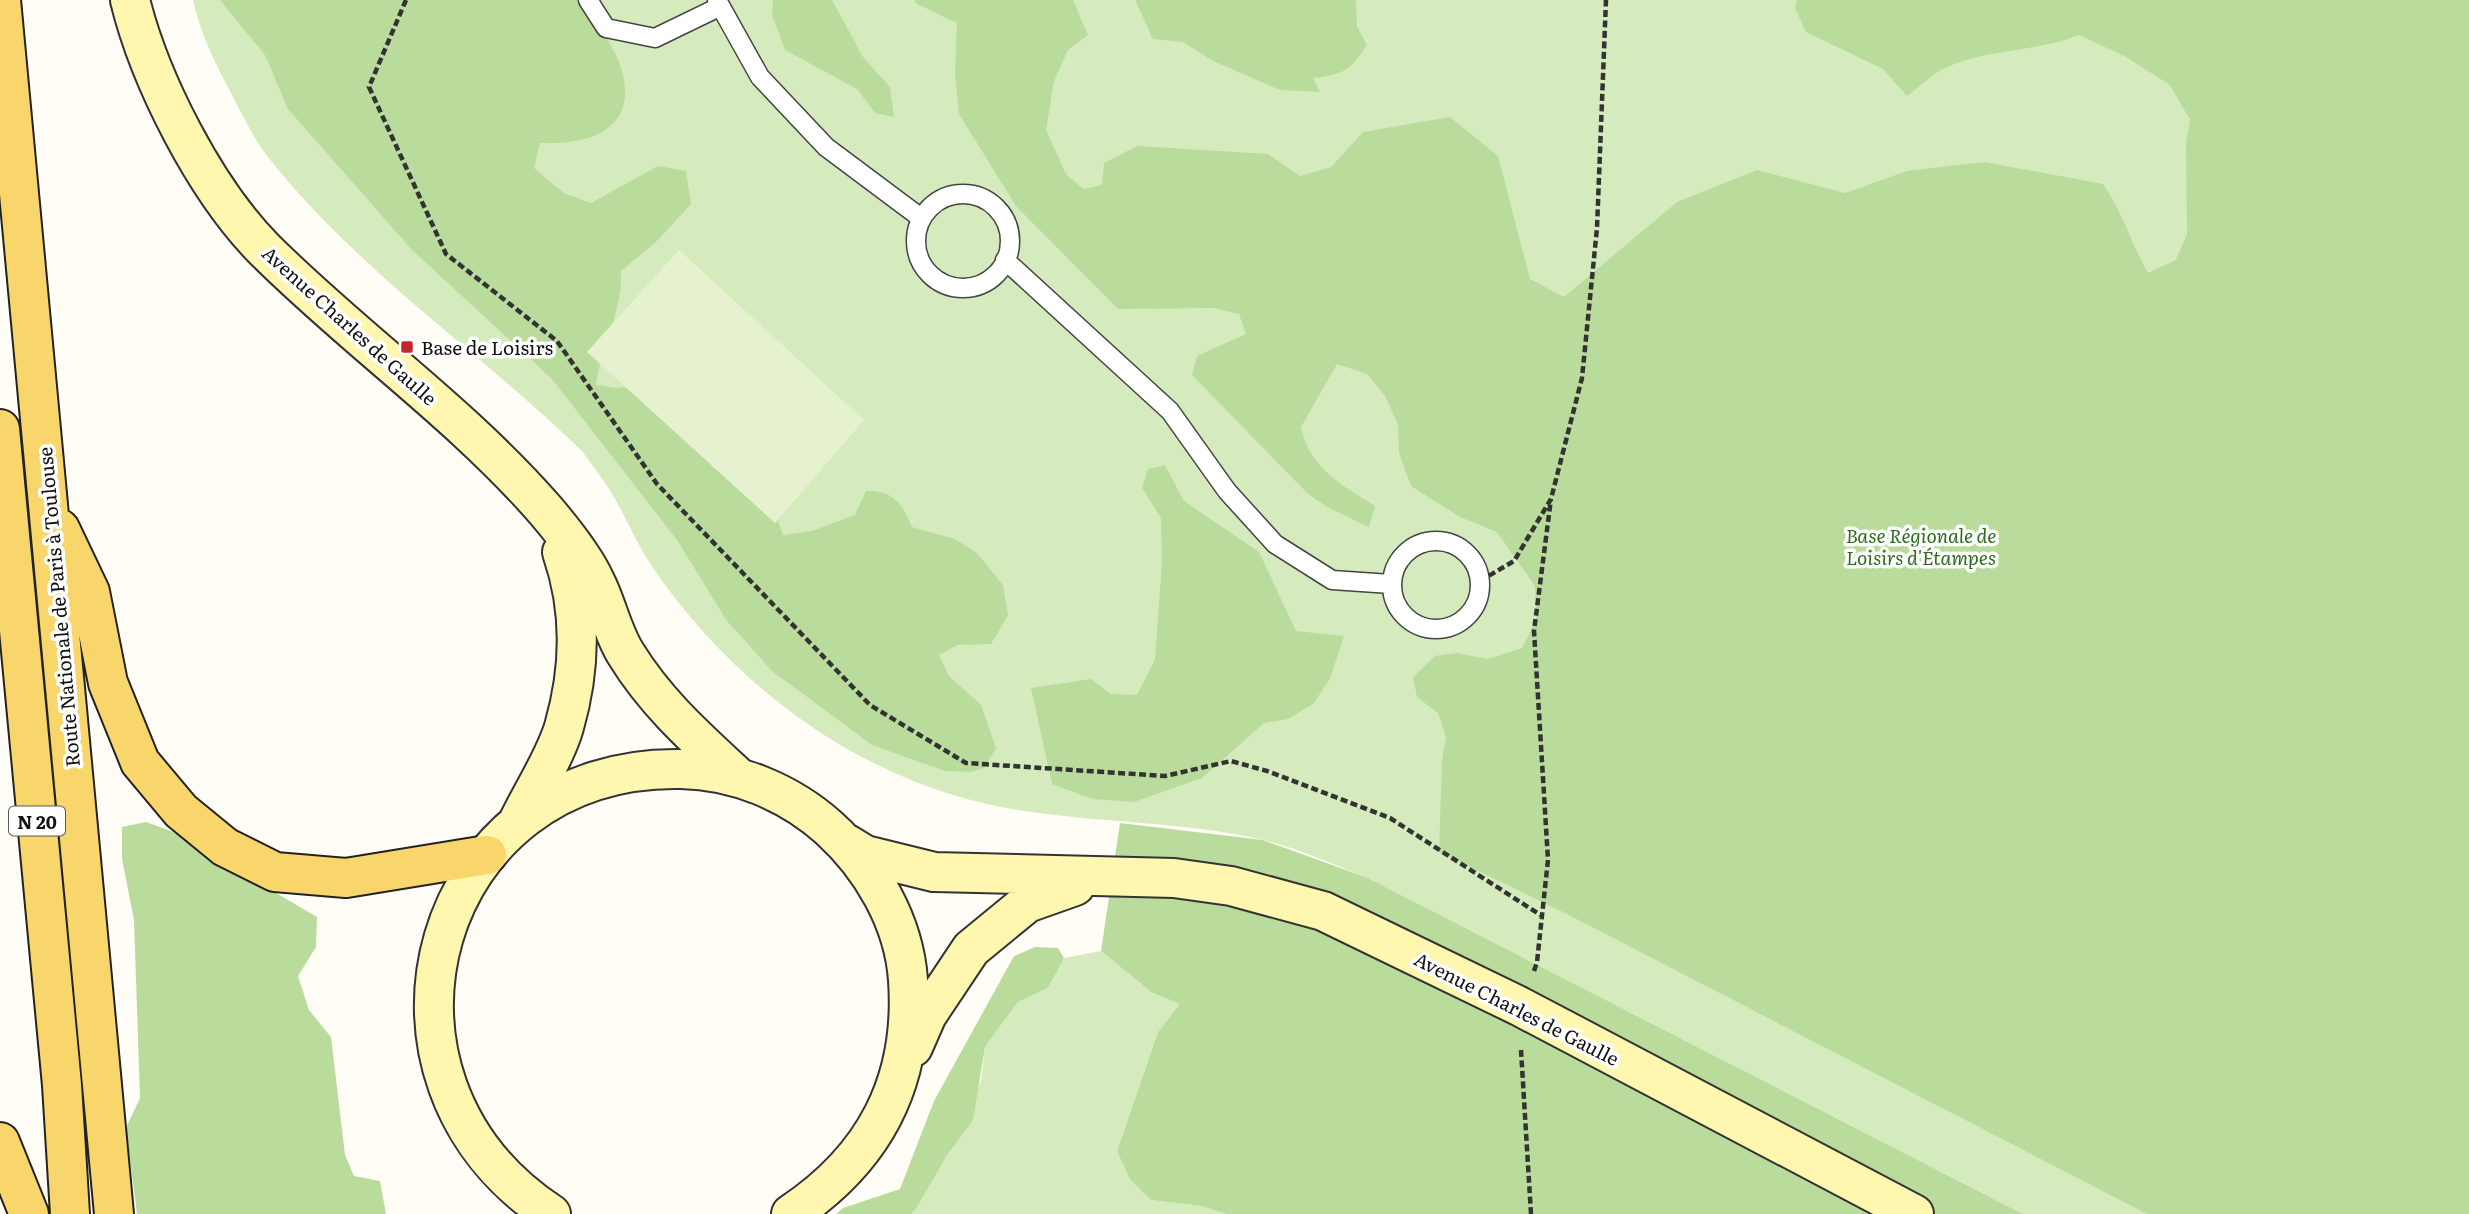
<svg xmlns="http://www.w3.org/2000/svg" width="2469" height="1214" font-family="Literata,serif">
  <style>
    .green { fill: #d5ebbd }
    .forest { fill: #b9dc9c }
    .pitch { fill: #e6f2cf }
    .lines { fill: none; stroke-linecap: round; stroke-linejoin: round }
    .service-casing { stroke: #444; stroke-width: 21 }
    .secondary-casing { stroke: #333; stroke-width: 42 }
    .primary-casing { stroke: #222; stroke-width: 42 }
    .path { stroke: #333; stroke-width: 4.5; stroke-dasharray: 7 3.5; stroke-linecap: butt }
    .service { stroke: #fff; stroke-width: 18 }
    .secondary { stroke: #fff6b0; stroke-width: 38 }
    .primary { stroke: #f9d66b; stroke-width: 38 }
    .poi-dot { fill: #c4262e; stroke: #fff; stroke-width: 2.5 }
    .labels { text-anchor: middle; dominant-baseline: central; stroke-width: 7; stroke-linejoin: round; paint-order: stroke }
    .shield { fill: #fff; stroke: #585858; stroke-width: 2 }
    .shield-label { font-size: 18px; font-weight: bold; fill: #111 }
    .street-label { font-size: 19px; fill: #111; stroke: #fff }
    .poi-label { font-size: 19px; fill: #111; stroke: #fff; text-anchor: start }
    .park-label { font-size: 19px; font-style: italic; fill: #2f6b1f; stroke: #fff }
  </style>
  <rect width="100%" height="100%" fill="#fffdf5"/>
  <path class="green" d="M193 0H2469V1214H2023L1368 878C1334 865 1299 849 1264 840 1184 821 1094 823 1012 809 865 784 736 689 653 568 636 543 625 514 609 489 601 476 591 464 582 451 479 351 357 270 268 157 253 138 242 114 231 93 215 63 200 33 193 0Z
    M1101 951 1151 992 1181 1004 1158 1032 1117 1151 1151 1200 1201 1206 1227 1214H911L947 1155 981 1081 985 1047 1018 1002 1048 988 1064 958Z"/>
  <path class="forest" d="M220 0H577C638 63 656 147 540 143L534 168 564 193 591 203 658 166 686 171 691 204 658 240 621 271C623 311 601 346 596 385L618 388 634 385 775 513 783 535 812 531 855 515 866 491C894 490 902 504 912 527L955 539 977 553 1003 585 1008 615 991 644 957 645 939 655 949 676 981 705 996 748 984 768 971 772 945 771 872 745 772 671 727 621 677 540 552 379 412 250 288 109 265 55Z
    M773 0H832L863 57 890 87 894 117 875 113 857 89 785 50 772 15Z
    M915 0H1073L1088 35 1068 50 1054 81 1046 130 1066 174 1083 189 1102 185 1104 163 1137 146 1268 154 1300 176 1331 167 1363 132 1450 117 1498 156 1530 279 1564 297 1677 202 1757 170 1845 193 1907 171 1984 162 2103 184C2122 211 2131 243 2148 273L2176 260 2187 234 2186 144 2190 120 2170 85 2126 57 2079 35C2037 52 1989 48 1947 67 1933 73 1920 87 1907 96L1883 69 1806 32 1795 8 1797 0H2469V1214H2147L1563 912 1439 852 1442 761 1446 737 1438 713 1417 697 1413 677 1435 656 1457 653 1488 659 1522 648 1536 620 1535 586 1497 532 1460 517 1411 486 1399 453 1398 425 1385 396 1367 374 1337 364 1301 427C1309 468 1342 485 1375 506L1369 527 1329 508 1308 494 1192 375 1197 356 1246 334 1239 314 1214 308 1118 309 1016 206 959 114 955 73 957 23 915 3Z
    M1135 0H1356L1357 27 1367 45C1351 70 1343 75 1313 78L1320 92 1280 90 1213 61 1183 42 1153 39Z
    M1165 465 1184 501 1259 552 1296 631 1344 636 1330 679 1313 704 1288 719 1264 723 1202 778 1134 802 1093 799 1052 784 1031 688 1091 679 1111 694 1137 695 1155 659 1162 562 1161 518 1142 488 1148 469Z
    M146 822 171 831 317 917 316 947 298 976 309 1010 331 1037 345 1155 354 1176 380 1181 386 1214H137L126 1128 140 1098 134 920 122 859V827Z
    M1120 823 1263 840 1368 878 2023 1214H1227L1201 1206 1151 1200 1130 1179 1117 1151 1158 1032 1180 1004 1151 992 1101 951Z
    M1035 947 1058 948 1064 958 1048 988 1018 1002 985 1047 973 1120 947 1155 917 1207 911 1214H836L843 1208 900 1189 934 1101 1014 956Z"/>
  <path class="pitch" d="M679 250 864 420 775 523 587 352Z"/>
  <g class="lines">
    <g class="service-casing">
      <path id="service" d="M588 0 606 28 655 38 719 7
        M717 0 760 77 826 147 921 218
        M916 241a47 47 0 1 1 94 0a47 47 0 1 1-94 0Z
        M1005 260 1170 411 1227 491 1275 544 1332 580 1391 584
        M1392 585a44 44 0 1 1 88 0a44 44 0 1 1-88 0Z"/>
    </g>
    <g class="secondary-casing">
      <path id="secondary" d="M130 0C150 81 205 189 264 249 355 340 462 414 546 511 563 531 584 557 595 581 607 604 612 632 626 654 656 703 697 739 739 778
        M517 824C531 794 555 758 564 727 581 668 582 610 562 552
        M847 844 865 855 934 872 1174 878 1231 886 1323 911 1519 1006 1914 1214
        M913 1047 927 1015 971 949 1027 903 1075 886
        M551 1214C341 1076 431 764 681 769 735 770 789 792 829 828 872 867 904 922 908 980 915 1081 875 1158 791 1214"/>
    </g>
    <g class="primary-casing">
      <path id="primary" d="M1 0 114 1214
        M0 429 62 1085 70 1214
        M60 529 90 592 108 683 140 762 181 811 225 847 275 872 346 878 487 855
        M0 1142 29 1214"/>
    </g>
    <path class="path" d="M406 0 369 87 446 254 557 341 657 484 870 705 966 763 1165 776 1231 761 1267 771 1390 818 1542 916
      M1480 581 1514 561 1551 499 1582 378 1597 228 1606 0
      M1534 971 1537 962 1548 860 1534 631 1551 499
      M1521 1050 1531 1214"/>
    <use href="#service" class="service"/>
    <use href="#secondary" class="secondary"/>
    <use href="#primary" class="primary"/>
  </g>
  <rect class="poi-dot" x="400" y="340" width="14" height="14" rx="3.5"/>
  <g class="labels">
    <rect class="shield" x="9" y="806.5" width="56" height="29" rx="5"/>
    <g class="shield-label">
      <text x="37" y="821">N 20</text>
    </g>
    <g class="street-label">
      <text transform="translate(350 325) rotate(42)">Avenue Charles de Gaulle</text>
      <text transform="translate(58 607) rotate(-95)">Route Nationale de Paris à Toulouse</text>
      <text transform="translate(1517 1008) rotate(27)">Avenue Charles de Gaulle</text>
    </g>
    <g class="poi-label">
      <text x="421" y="347">Base de Loisirs</text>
    </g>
    <g class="park-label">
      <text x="1921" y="535">Base Régionale de<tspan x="1921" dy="22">Loisirs d'Étampes</tspan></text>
    </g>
  </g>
</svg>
